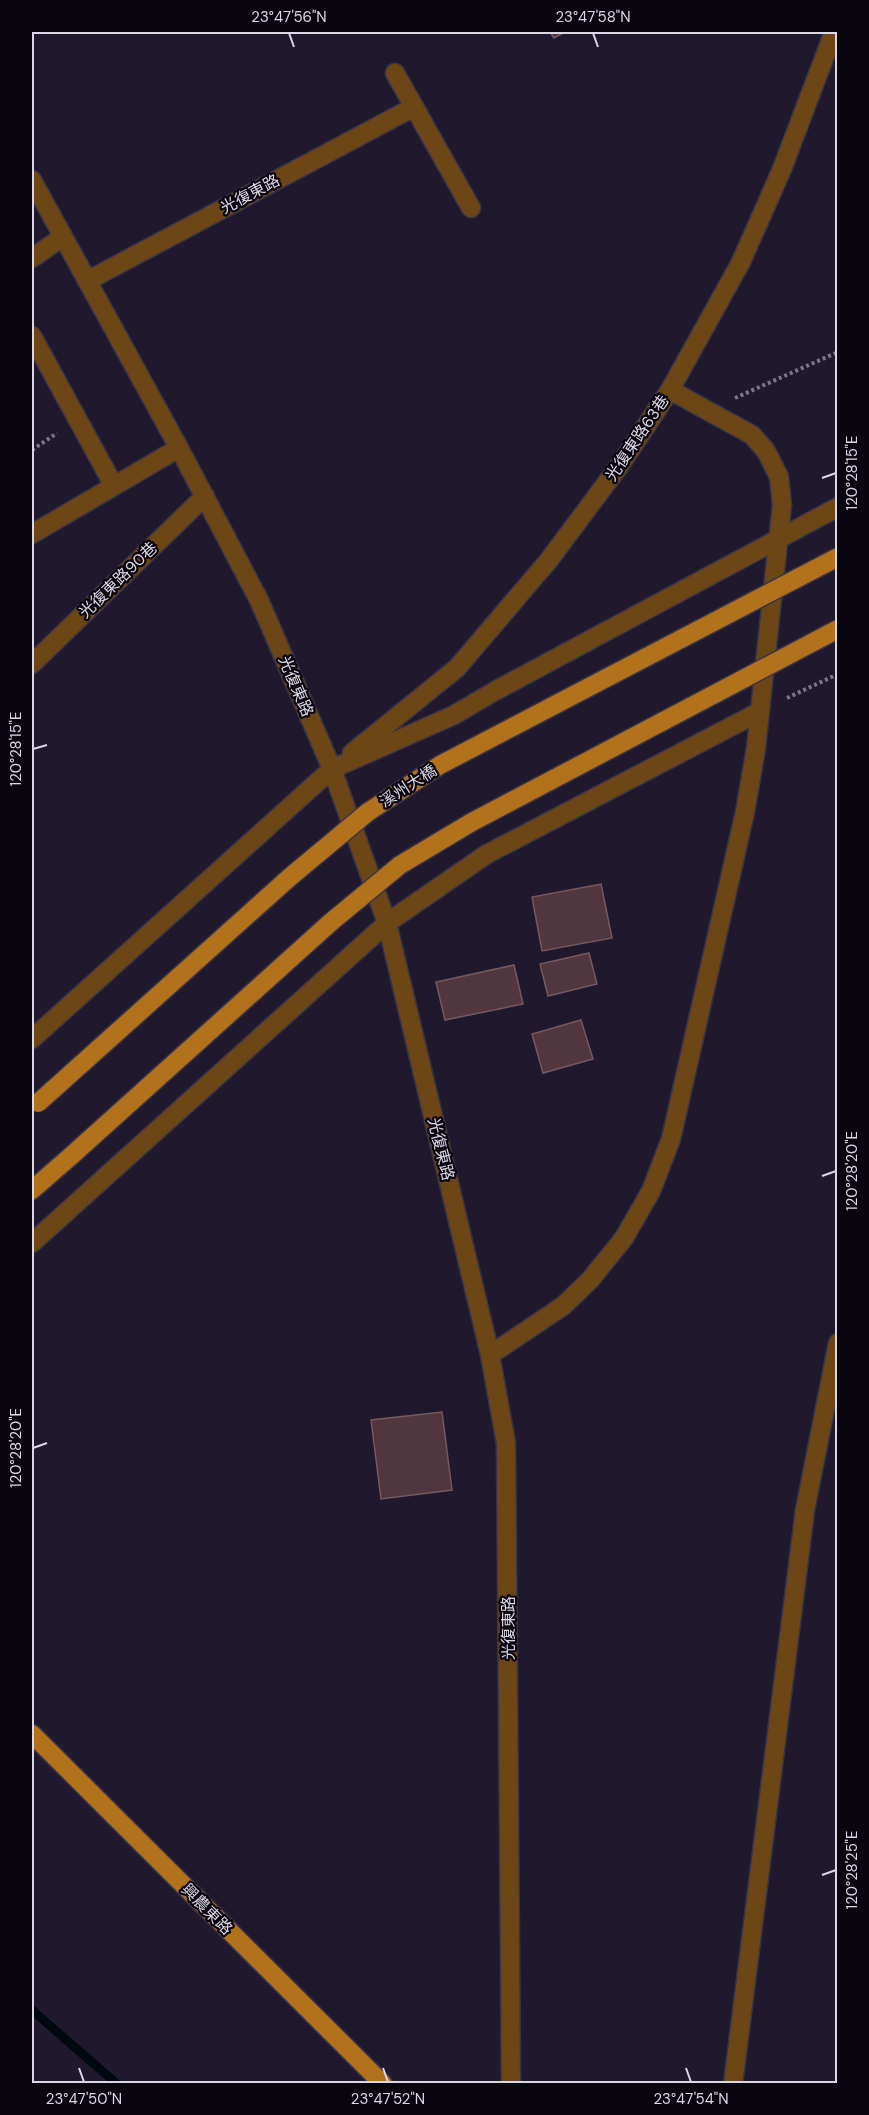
<svg xmlns="http://www.w3.org/2000/svg" width="869" height="2115" font-family="'DM Sans','Noto Sans TC',sans-serif">
  <style>
    .lines { fill: none; stroke-linecap: round; stroke-linejoin: round }
    .stream { stroke: #010910; stroke-width: 9 }
    .building { fill: #52363f; stroke: #755860; stroke-width: 1.5 }
    .minor-casing { stroke: #3a3448; stroke-width: 21 }
    .major-casing { stroke: #3a3448; stroke-width: 21 }
    .path { stroke: #7d7889; stroke-width: 4; stroke-dasharray: 3 3; stroke-linecap: butt }
    .minor { stroke: #6d4615; stroke-width: 18 }
    .major { stroke: #b2721b; stroke-width: 18 }
    .major-bridge-casing { stroke: #3a3448; stroke-width: 21; stroke-linecap: butt }
    .major-bridge { stroke: #b2721b; stroke-width: 18 }
    .ticks { fill: none; stroke: #dbd7e5; stroke-width: 2 }
    .labels { text-anchor: middle; dominant-baseline: central; stroke-width: 4.5; stroke-linejoin: round; paint-order: stroke }
    .street-label { font-size: 16px; fill: #dbd7e5; stroke: #09060f }
    .neatline { fill: none; stroke: #dbd7e5; stroke-width: 2 }
    .ticks-label { font-size: 15px; text-anchor: middle; fill: #dbd7e5 }
  </style>
  <rect width="100%" height="100%" fill="#20192e"/>
  <g class="lines">
    <path class="stream" d="M32 2010 117 2084"/>
  </g>
  <path class="building" d="M550 32H565L554 38Z
    M601 884 612 938 542 951 532 897Z
    M589 953 597 984 548 996 540 964Z
    M514 965 523 1004 445 1020 436 982Z
    M581 1020 593 1059 543 1073 532 1034Z
    M442 1412 452 1490 381 1499 371 1420Z"/>
  <g class="lines">
    <g class="minor-casing">
      <path id="minor" d="M395 73 471 208
        M32 180 179 448 259 600 332 769 387 923 490 1355 506 1443 511 2084
        M32 258 63 237
        M87 281 414 107
        M32 336 114 486
        M32 534 179 448
        M32 664 205 496
        M352 753 457 668 549 560 620 465 670 390 741 262 782 169 834 32
        M32 1039 332 769 454 715 495 691 838 507
        M32 1243 387 923 487 854 759 712
        M490 1355 563 1306 590 1280 624 1238 651 1191 671 1139 745 812 756 748 782 505 779 477 766 451 752 435 670 390
        M733 2084 805 1510 838 1343"/>
    </g>
    <g class="major-casing">
      <path id="major" d="M32 1190 71 1156
        M32 1734 383 2084"/>
    </g>
    <path class="path" d="M735 398 838 352
      M32 450 57 433
      M787 698 838 674"/>
    <use href="#minor" class="minor"/>
    <use href="#major" class="major"/>
    <g class="major-bridge-casing">
      <path id="major-bridge" d="M38 1103 290 877 368 812 440 765 838 557
        M71 1156 331 922 400 865 472 822 838 629"/>
    </g>
    <use href="#major-bridge" class="major-bridge"/>
  </g>
  <path class="ticks" d="M289 33 294 47M593 33 598 47M822 478 836 473M33 749 47 745M822 1176 836 1171M33 1448 47 1443M822 1875 836 1870M79 2068 84 2082M383 2068 388 2082M686 2068 691 2082"/>
  <g class="labels">
    <g class="street-label">
      <text transform="translate(250 194) rotate(-28)">光復東路</text>
      <text transform="translate(637 438) rotate(-56)">光復東路63巷</text>
      <text transform="translate(118 580) rotate(-44)">光復東路90巷</text>
      <text transform="translate(296 686) rotate(67)">光復東路</text>
      <text transform="translate(408 786) rotate(-33)">溪州大橋</text>
      <text transform="translate(441 1149) rotate(76)">光復東路</text>
      <text transform="translate(508 1628) rotate(-90)">光復東路</text>
      <text transform="translate(207 1909) rotate(45)">興農東路</text>
    </g>
  </g>
  <rect width="869" height="2115" fill="none" stroke="#09060f" stroke-width="66"/>
  <rect x="33" y="33" width="803" height="2049" class="neatline"/>
  <g class="ticks-label">
    <text x="289" y="22">23°47'56"N</text>
    <text x="593" y="22">23°47'58"N</text>
    <text transform="translate(852 473) rotate(-90)" y="5">120°28'15"E</text>
    <text transform="translate(16 749) rotate(-90)" y="5">120°28'15"E</text>
    <text transform="translate(852 1171) rotate(-90)" y="5">120°28'20"E</text>
    <text transform="translate(16 1448) rotate(-90)" y="5">120°28'20"E</text>
    <text transform="translate(852 1870) rotate(-90)" y="5">120°28'25"E</text>
    <text x="84" y="2104">23°47'50"N</text>
    <text x="388" y="2104">23°47'52"N</text>
    <text x="691" y="2104">23°47'54"N</text>
  </g>
</svg>
